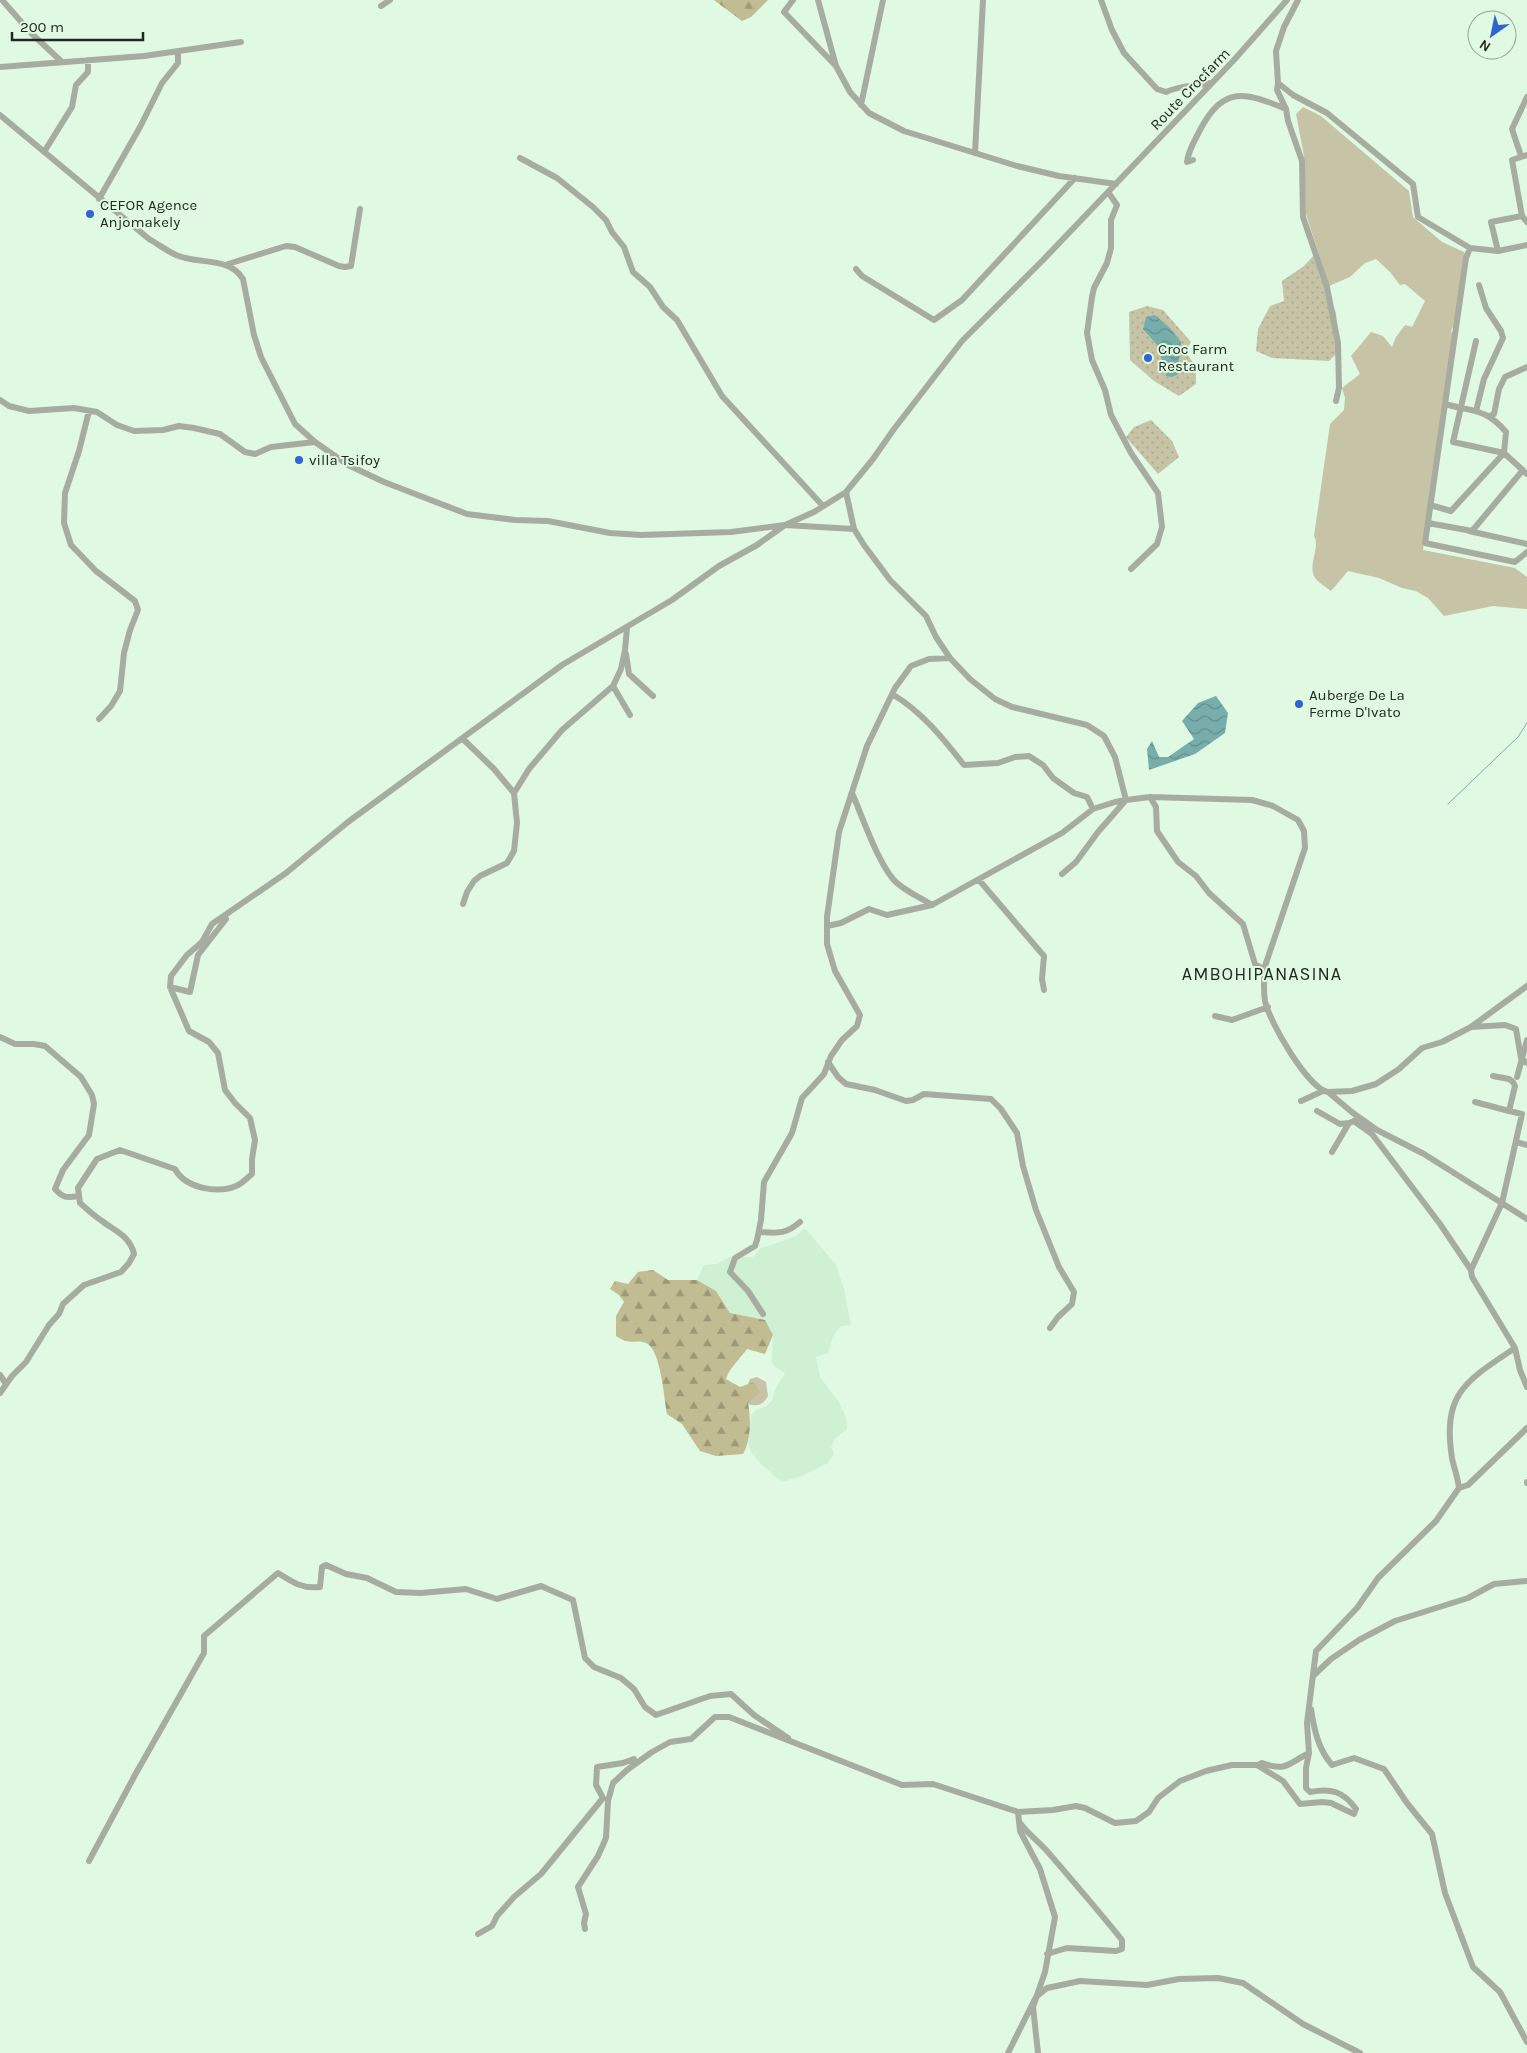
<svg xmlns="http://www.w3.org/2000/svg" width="1527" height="2053" font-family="Karla,sans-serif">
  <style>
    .built { fill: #d0f0d3 }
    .green { fill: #c6c3a6 }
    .forest { fill: url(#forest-firs) }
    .park { fill: url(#park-dots); fill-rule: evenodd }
    .water { fill: url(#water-waves) }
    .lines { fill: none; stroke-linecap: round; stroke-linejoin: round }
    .stream { stroke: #77aeac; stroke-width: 1 }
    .minor { stroke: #a7aca0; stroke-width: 6 }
    .poi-dot { fill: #2f64d2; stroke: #e0f9e2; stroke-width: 2 }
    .labels { text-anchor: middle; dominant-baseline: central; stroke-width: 4; stroke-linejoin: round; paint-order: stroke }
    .street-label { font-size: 15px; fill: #202a21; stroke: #e0f9e2 }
    .poi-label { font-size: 15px; fill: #202a21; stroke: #e0f9e2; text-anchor: start }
    .quarter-label { font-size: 18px; letter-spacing: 1px; fill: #202a21; stroke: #e0f9e2 }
  </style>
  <defs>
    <pattern id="forest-firs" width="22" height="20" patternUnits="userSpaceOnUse" patternTransform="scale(1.25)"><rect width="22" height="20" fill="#c1bc92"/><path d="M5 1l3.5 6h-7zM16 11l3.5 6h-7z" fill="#9c9977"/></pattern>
    <pattern id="park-dots" width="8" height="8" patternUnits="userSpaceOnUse" patternTransform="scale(1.25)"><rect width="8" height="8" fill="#c6c3a6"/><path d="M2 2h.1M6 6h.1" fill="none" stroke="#aaa88f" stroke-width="1.8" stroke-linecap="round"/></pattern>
    <pattern id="water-waves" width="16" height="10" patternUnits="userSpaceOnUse" patternTransform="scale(1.25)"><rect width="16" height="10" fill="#77aeac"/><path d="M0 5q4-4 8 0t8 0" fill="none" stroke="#618e8c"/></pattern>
  </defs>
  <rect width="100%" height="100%" fill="#e0f9e2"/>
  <path class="built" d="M805 1228 836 1265 844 1289 851 1325 841 1326 833 1336 828 1353 816 1357 820 1377 838 1401 846 1417 847 1429 835 1439 831 1447 834 1453 828 1463 802 1476 782 1482 762 1465 752 1453 748 1445 751 1415 756 1410 767 1406 773 1399 774 1391 785 1373 775 1367 772 1362 773 1335 765 1320 730 1313 716 1291 697 1280 704 1265 717 1264 730 1257H753L759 1249 796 1236Z"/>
  <path class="green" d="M1303 107 1321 116 1409 191 1413 217 1442 242 1464 252 1466 256 1456 322 1451 330 1453 337 1425 530 1423 550 1515 568 1527 577V609L1493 606 1444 616 1428 598 1416 591 1402 588 1379 578 1348 571 1331 591C1326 587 1319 583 1316 579 1306 567 1321 548 1314 536L1330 424 1344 410 1345 398 1342 388 1360 374 1351 356 1371 332 1383 336 1392 347 1396 337 1405 325 1412 327 1425 301 1405 284 1400 285 1390 272 1376 259 1365 263 1350 277 1329 286 1306 214 1304 156 1296 114Z
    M757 1377 766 1382 768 1396C763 1405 757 1407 748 1404L746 1389 750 1379Z"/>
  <path class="forest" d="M714 0H768L751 17 742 21Z
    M653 1270 668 1280H697L716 1291 730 1313 765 1320 773 1335 765 1354 747 1349C740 1359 729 1368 726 1379L740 1387 754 1382 760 1392 748 1403C751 1419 751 1440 743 1454L716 1456 700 1451 682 1424 667 1414C664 1399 661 1349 646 1343 635 1339 631 1346 616 1336V1316L624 1302 619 1295 610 1289 615 1281 628 1284 638 1272Z"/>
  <path class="park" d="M1314 255 1336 313 1339 351 1329 361 1272 358 1256 351 1258 329 1270 306 1284 301 1282 281 1304 266Z
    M1147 306 1163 310 1191 342 1185 352 1196 366V384L1179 396 1154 381 1130 360 1129 312ZM1158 346 1180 354 1179 363 1174 364 1173 370 1179 374 1166 376Z
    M1151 420 1172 441 1179 457 1158 474 1126 437 1134 427Z"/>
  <path class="water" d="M1155 315 1170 328 1181 342 1179 363 1175 364 1173 370 1179 374 1172 377 1166 376 1158 346 1143 329 1146 317Z
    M1216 696 1228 713 1225 733 1195 754 1149 770 1147 749 1152 741 1159 757H1168L1194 739 1182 721 1198 703Z"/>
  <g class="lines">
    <path class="stream" d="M1448 804 1518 737 1527 723"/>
    <path class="minor" d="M2 0 31 33 62 62
      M793 0 784 12 835 65
      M818 0 836 66 850 92 869 113 904 131 1017 166 1059 176 1116 184
      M1101 0 1112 30 1124 53 1157 89 1166 92C1180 85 1196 86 1211 83
      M1298 0 1284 27 1276 51 1278 83 1277 90 1286 109 1288 121 1302 161 1303 217 1327 287 1338 343 1339 388 1336 401
      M381 6 390 0
      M0 67 144 56 241 42
      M1278 83 1293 95 1327 113 1413 184 1418 217 1470 248 1498 251 1527 245
      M861 105 883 0
      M0 115 149 239C158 244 167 251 176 255 199 265 229 256 243 279L254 335 261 357 295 424 315 442 348 465 384 482 467 514 515 520 548 521 610 533 641 535 731 532 785 525 814 512 846 492 873 459 894 429 962 341 1043 260 1234 60 1287 0
      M44 152 72 107 76 85 88 72V60
      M975 153 983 0
      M1521 156 1512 129 1527 97
      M520 158 557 178 593 207 606 220 612 232 624 247 633 272 650 287 663 307 677 320 722 396 823 506
      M1193 160 1187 162C1188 151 1195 140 1200 130 1224 85 1245 92 1286 109
      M1108 192 1117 205 1111 220V248L1107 263 1094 288 1092 297 1087 333 1092 360 1105 390 1111 415 1131 453 1158 493 1162 527 1157 544 1131 569
      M99 199 140 127 162 83 178 63V52
      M1522 216 1527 222
      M1470 248 1466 258 1425 543 1515 562 1527 552
      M1498 251 1491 222 1522 216 1512 160 1527 155
      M228 264 286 246 295 247 339 266 345 267 351 266 360 209
      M856 269 862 276 934 320 962 300 1075 178
      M1476 341 1453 442 1504 453 1527 474
      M0 400 9 406 29 411 74 408 97 412 117 425 134 431 163 430 179 426 194 428 220 434 245 452 255 454 271 447 315 442
      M89 411 79 451 65 493 64 523 71 545 96 571 135 601 138 610 130 630 124 653 120 691 111 706 99 719
      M1476 411 1484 379 1503 338 1501 331 1486 308 1479 285
      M1490 416 1494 414 1499 389 1505 377 1527 367
      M846 492 854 529 864 545 890 580 926 616 936 637 950 658 970 679 995 699 1012 707 1087 725 1104 736 1115 757 1126 800 1150 797 1252 800 1273 806 1298 820 1304 831 1305 848 1265 966C1264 978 1263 989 1265 1001 1269 1021 1308 1089 1328 1092L1353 1113 1377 1130 1424 1154 1527 1219
      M1430 505 1451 511 1504 453 1506 432C1486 408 1473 412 1445 404
      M1428 523 1472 531 1523 470
      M1469 531 1527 544
      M626 654 629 674 653 696
      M613 686 630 715
      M892 694C921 711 943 738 964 765L998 763 1015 757 1029 756 1043 765 1053 778 1074 793 1087 797 1093 809
      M463 739 494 769 514 793
      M852 793C863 818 876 858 893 879 902 890 920 897 932 905
      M1150 797 1156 807 1157 831 1178 862 1196 876 1209 893 1243 924 1255 964 1265 970
      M1062 874 1076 862 1098 832 1126 800
      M979 880 1044 956 1042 979 1044 990
      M463 904 467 892 474 881 480 876 507 863 514 851 517 823 514 793 529 769 562 730 613 686 621 669 625 650 627 628
      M827 926 841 923 869 909 887 915 932 905 1062 833 1093 809 1115 802 1126 800
      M170 987 190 992 198 955 226 919
      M1215 1016 1232 1020 1268 1007
      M1471 1027 1505 1025 1516 1029 1521 1058 1527 1063
      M0 1037 15 1044H34L45 1046 81 1077 92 1095 94 1104 89 1135 63 1170 55 1189C63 1198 67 1198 78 1196
      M828 1062 838 1077 846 1084 875 1090 906 1101 913 1100 924 1094 991 1099 1001 1109 1017 1133 1023 1166 1036 1210 1059 1267 1074 1292 1072 1304 1058 1317 1050 1328
      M1517 1077 1527 1040
      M1328 1092 1352 1091 1376 1084 1399 1069 1422 1048 1442 1042 1471 1027 1527 986
      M1301 1101 1323 1091
      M1475 1102 1509 1111
      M1317 1111 1340 1124 1349 1123
      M1354 1121 1372 1134 1440 1224 1471 1270
      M1516 1142 1527 1145
      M1332 1152 1349 1123 1357 1120
      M759 1232C777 1233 785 1235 800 1222
      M763 1314 748 1291 730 1272 735 1258 755 1246 757 1240 761 1220 764 1182 792 1133 802 1098 824 1074 831 1056 842 1040 857 1026 860 1015 835 971 827 944V917L839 832 867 746 895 688 911 666 929 659 950 658
      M1515 1348 1520 1370 1527 1387
      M0 1375 6 1384
      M0 1393 12 1376 26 1362 49 1325 59 1314 63 1304 84 1285 121 1272 129 1263 134 1254C130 1236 115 1231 102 1221 94 1216 87 1209 80 1203L78 1188 97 1159 120 1150 175 1169C185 1188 217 1194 236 1186 242 1184 247 1178 252 1174V1159L255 1140 250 1118 235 1103 225 1090 218 1053 209 1042 189 1031 170 987 171 976 187 955 202 942 212 924 286 873 348 822 562 665 672 600 719 566 757 545 785 525 854 529
      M1527 1483V1482
      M1459 1488 1468 1485 1527 1428
      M1313 1676 1331 1659 1359 1640 1395 1621 1468 1598 1494 1584 1527 1581
      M1311 1709C1314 1729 1318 1749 1332 1765L1354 1758 1384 1769 1407 1803 1432 1834 1445 1893 1473 1967 1500 1992 1527 2042
      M1258 1765 1262 1763C1287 1772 1287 1764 1309 1753
      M1018 1812 1020 1831 1040 1869 1055 1917 1045 1972 1033 2007 1038 2053
      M1020 1823C1027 1833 1038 1841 1047 1851 1072 1880 1098 1910 1122 1940V1949L1116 1951 1067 1948 1047 1954
      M89 1861 135 1775 204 1653V1636L278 1573C292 1582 302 1589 320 1587L322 1567 326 1565 346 1574 367 1578 396 1592 421 1593 466 1589 497 1599 541 1586 573 1600 585 1658 594 1667 621 1678 634 1689 645 1707 656 1715 710 1696 731 1694 754 1715 788 1738
      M585 1929 584 1923 586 1914 578 1887 598 1856 606 1838 608 1801 613 1783 627 1770 652 1752 670 1742 691 1739 715 1717H729L902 1785 933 1784 1018 1812 1053 1810 1076 1806 1085 1808 1115 1823 1136 1821 1149 1812 1158 1798 1180 1781 1206 1771 1232 1765H1257L1283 1781 1300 1804 1322 1802 1331 1803 1354 1814 1356 1809C1343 1791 1331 1788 1310 1792L1306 1788V1768L1309 1753 1307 1723 1316 1651 1357 1608 1378 1578 1436 1521 1459 1488C1458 1478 1454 1468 1452 1458 1442 1393 1466 1381 1515 1348L1472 1277 1471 1270 1502 1203 1522 1114 1509 1111 1515 1086 1513 1082 1509 1079 1493 1076
      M478 1934 492 1926 497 1916 514 1897 541 1874 603 1798 596 1785 597 1767 623 1763 634 1759
      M1008 2053 1036 1997 1047 1988 1080 1981 1147 1985 1179 1979 1218 1978 1243 1983 1303 2024 1360 2053"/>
  </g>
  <g class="poi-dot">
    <circle cx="90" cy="214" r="5"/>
    <circle cx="1148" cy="358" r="5"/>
    <circle cx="299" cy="460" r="5"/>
    <circle cx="1299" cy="704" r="5"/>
  </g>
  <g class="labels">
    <g class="street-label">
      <text transform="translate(1190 89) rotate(-46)">Route Crocfarm</text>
    </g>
    <g class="poi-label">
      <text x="100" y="205">CEFOR Agence<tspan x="100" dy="17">Anjomakely</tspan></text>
      <text x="1158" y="349">Croc Farm<tspan x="1158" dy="17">Restaurant</tspan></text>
      <text x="309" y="460">villa Tsifoy</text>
      <text x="1309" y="695">Auberge De La<tspan x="1309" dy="17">Ferme D'Ivato</tspan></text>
    </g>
    <g class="quarter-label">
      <text x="1262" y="974">AMBOHIPANASINA</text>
    </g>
  </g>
  <g transform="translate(1492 35) rotate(213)"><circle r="24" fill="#e0f9e2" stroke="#93a695"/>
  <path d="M0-4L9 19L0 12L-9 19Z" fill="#2f64d2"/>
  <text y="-8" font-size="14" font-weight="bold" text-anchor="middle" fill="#202a21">N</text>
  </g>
  <path d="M12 32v8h131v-8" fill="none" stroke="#202a21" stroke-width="2.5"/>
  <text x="20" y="32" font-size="15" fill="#202a21" stroke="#e0f9e2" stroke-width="4" paint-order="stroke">200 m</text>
</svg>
